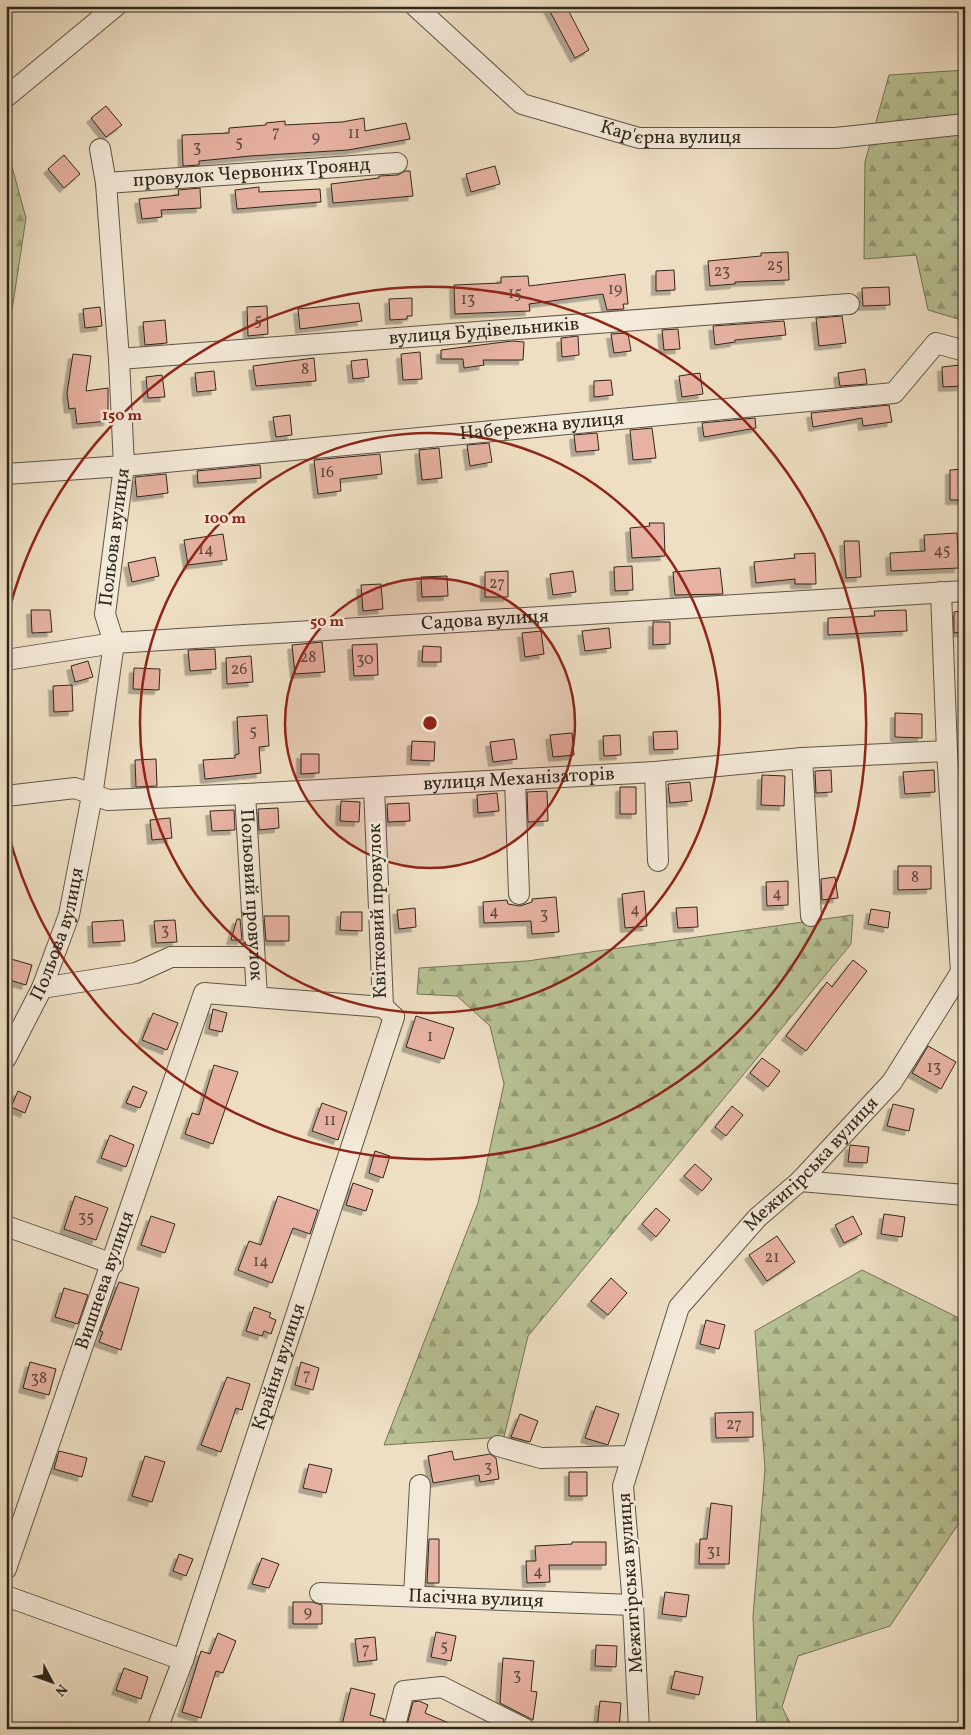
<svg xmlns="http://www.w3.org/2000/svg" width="971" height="1735" font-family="Vollkorn,serif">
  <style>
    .forest { fill: url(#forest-firs); stroke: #747458 }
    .building { fill: #e7b2a3; stroke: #2f271c; filter: url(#shadow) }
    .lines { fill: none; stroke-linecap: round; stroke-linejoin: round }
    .minor-casing { stroke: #5f5546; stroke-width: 22 }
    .minor { stroke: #f4ead9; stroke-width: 20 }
    .ring { fill: none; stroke: #8f2418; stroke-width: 2.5 }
    .labels { text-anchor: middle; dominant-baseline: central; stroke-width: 5; stroke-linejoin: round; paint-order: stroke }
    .number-label { font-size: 16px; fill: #5d4a3e }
    .street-label { font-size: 19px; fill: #2f271c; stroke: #f4ead9 }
    .centre { fill: #8f2418; stroke: #f4ead9; stroke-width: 2.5 }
    .ring-label { font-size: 15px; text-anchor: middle; font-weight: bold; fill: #8f2418; stroke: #f4ead9; stroke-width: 5; stroke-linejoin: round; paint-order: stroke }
  </style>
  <defs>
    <pattern id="forest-firs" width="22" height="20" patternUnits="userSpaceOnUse" patternTransform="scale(1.25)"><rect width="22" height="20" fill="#b8c295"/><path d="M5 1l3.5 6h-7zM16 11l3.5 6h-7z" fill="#969e79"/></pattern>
    <filter id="shadow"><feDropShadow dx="-4.5" dy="4.5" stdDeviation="0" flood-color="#0004"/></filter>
  </defs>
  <rect width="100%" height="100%" fill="#eedfc4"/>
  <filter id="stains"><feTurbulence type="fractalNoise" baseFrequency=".004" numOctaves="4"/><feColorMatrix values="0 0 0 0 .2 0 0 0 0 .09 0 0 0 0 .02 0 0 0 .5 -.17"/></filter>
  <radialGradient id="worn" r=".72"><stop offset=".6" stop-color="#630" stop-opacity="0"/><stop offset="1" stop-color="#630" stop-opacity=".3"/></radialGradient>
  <path class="forest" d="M965 70V321L928 310 916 255 864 259 865 162 889 75Z
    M6 145 26 218 6 350Z
    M853 915 851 944 528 1336 504 1437 384 1445 478 1203 504 1084 490 1026 457 996 417 994 419 968 527 961Z
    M862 1270 965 1321V1514L890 1626 798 1656 782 1707 793 1729H757L753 1616 765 1469 755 1331Z"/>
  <path class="building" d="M547 6H566L589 50 575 58Z
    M106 106 122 125 106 137 91 118Z
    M364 118 365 131 406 123 410 139 348 150 250 156 199 161V165L183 166 182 135 229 133V128L266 125V123L285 121V125L342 122Z
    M64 155 80 174 64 188 48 169Z
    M495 166 500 184 471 192 466 174Z
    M405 171H410L413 196 333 203 331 184 379 178V176L398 175Z
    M259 187V192L320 189 321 202 237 209 235 190Z
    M200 188 201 208 161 210 162 217 142 219 139 199 179 195 178 190Z
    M788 252 789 280 735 282V284L710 286 708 261 761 256V253Z
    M674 270 675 290 656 291V271Z
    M625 274 628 304H623L624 309 607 310 603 294 529 304 530 311 455 314 454 285 501 283V277L528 276 529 286Z
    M889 287 890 305 863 306 862 288Z
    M412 298V316H407V319L390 320 389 299Z
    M359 303 362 321 300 329 298 309Z
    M267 306 268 334 248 336 247 307Z
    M100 307 102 326 85 328 83 309Z
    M842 316 846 343 819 346 816 318Z
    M165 320 167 343 145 345 143 322Z
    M784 321 786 335 735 340V342L715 345 713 326Z
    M678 329 680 349 664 350 662 330Z
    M628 333 631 351 614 353 611 334Z
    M578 336 579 355 562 357 561 338Z
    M512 341 524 342 523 360H483L484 365 464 368 463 359H441V350Z
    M420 352 422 379 403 380 401 354Z
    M73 354 91 356 86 391 108 388V421L77 424 75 408 69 409 67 393Z
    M314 358 316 381 256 386 253 366Z
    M367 359 369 377 353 379 351 361Z
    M960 365 962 386 943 387 942 367Z
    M865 369 867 384 840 386 838 373Z
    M214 371 216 390 197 392 195 373Z
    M700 373 703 394 682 397 679 376Z
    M162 375 165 397 148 398 146 377Z
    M611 380 613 395 594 397V381Z
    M889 405 892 422 863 426 862 418 813 427 811 413Z
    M290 415 292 435 276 437 273 417Z
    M755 418 756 428 704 437 702 423Z
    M652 428 656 458 633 460 630 430Z
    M597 433 599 450 576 452 574 435Z
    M489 443 492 462 470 466 467 445Z
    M439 448 442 478 422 480 419 450Z
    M380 454 382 474 340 479 341 491 318 494 314 460Z
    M260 465 261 478 198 483 197 471Z
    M965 469V500H950V470Z
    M166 474 168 493 137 497 135 477Z
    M649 523H664L665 556 632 558 630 528 650 526Z
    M957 533 959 568 891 571 890 553 925 551 924 535Z
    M223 534 227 560 188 565 184 540Z
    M844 541H859L861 577 846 578Z
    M815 553 816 584H795V579L756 583 754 562 795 558 794 554Z
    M155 557 159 576 132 582 128 563Z
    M632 566 633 590 615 591 614 567Z
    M720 568 723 594 675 595 673 572Z
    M508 571V597H485V572Z
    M573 571 576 592 553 595 550 574Z
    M447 576 448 596 422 597 421 577Z
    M381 584 383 609 363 611 361 585Z
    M31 610H50L52 632 32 633Z
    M906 610 907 631 828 635V618L875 616 874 611Z
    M965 610V632L954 633V612Z
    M653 622H670V644L653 645Z
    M609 628 611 648 585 651 582 631Z
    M541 631 544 654 525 657 522 633Z
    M322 642 325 672 295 674 292 645Z
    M377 644 378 675 354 676 352 645Z
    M423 646 441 647V662H422Z
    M215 649 216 669 190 671 188 650Z
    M251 656 253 682 227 684 226 658Z
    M88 661 93 677 75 682 71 666Z
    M134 668 160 669 159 690 133 689Z
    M72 685 73 711 54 712 53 686Z
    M895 713 922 714V738L895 737Z
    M267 715 269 746 259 747 261 773 205 779 203 760 235 758V755L239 754 237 717Z
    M677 731 678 749 654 750 653 732Z
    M572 733 574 755 553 757 550 735Z
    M620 735 621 755 604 756 603 736Z
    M514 739 517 759 493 762 490 742Z
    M412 741 435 742 434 761 411 760Z
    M301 754H319V773L301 774Z
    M156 759 157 786 136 787 135 760Z
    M831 770 832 792 816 793 815 771Z
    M934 770 935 792 905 794 903 772Z
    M762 775 785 776 784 806 761 805Z
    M690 782 692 801 670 803 668 784Z
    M620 787H636V814H620Z
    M547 791 548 821 528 822 527 792Z
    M497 793 499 811 478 813 477 795Z
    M341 801 360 802 359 822 340 821Z
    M409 803 410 821 388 822 387 804Z
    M278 808 279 828 259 830 258 809Z
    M234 810 235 830 212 831 210 811Z
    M170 818 172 838 152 840 150 820Z
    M898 866H931V889L898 890Z
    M835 877 838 898 822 900 821 879Z
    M788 881V905L767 906 766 882Z
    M644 891 647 926 625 928 622 894Z
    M556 897 559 932 532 934 531 921 484 923 483 902 507 900 508 904 520 906 532 902V899Z
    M697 907 698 927 678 928 676 908Z
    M415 908 416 927 399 929 397 910Z
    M871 909 890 912 888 928 868 924Z
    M341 912H362V931L340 930Z
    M264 916H289V941H266Z
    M237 919H240L242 940H231Z
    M123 920 125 941 93 943 92 922Z
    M175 920 177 942 156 943 154 921Z
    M11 959 32 965 26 985 6 979Z
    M853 960 867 971 806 1051 786 1036 827 982 832 987Z
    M213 1009 227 1013 222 1032 209 1029Z
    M153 1013 178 1023 167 1050 142 1040Z
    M416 1016 454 1028 444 1059 406 1047Z
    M928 1046 956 1062 941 1089 912 1073Z
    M762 1058 780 1071 768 1087 750 1073Z
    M214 1065 238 1072 213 1144 185 1134 192 1113 199 1115Z
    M133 1086 147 1092 140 1108 126 1103Z
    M18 1091 31 1097 25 1113 11 1107Z
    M322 1103 347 1112 338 1140 312 1131Z
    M893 1104 914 1109 909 1131 887 1126Z
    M732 1106 743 1115 726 1136 715 1127Z
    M110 1135 134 1145 126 1167 101 1158Z
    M850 1145 869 1147 867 1163 848 1162Z
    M375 1151 390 1156 383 1178 369 1173Z
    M695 1164 712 1179 702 1191 684 1176Z
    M353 1183 373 1190 366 1211 346 1205Z
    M75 1196 108 1208 96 1240 64 1229Z
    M278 1196 318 1210 310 1234 293 1228 272 1283 238 1270 249 1241 261 1245Z
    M656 1208 670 1220 656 1237 642 1224Z
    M884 1214 905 1217 902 1237 881 1234Z
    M151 1216 175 1224 165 1253 141 1245Z
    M853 1216 862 1234 844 1243 835 1225Z
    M777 1236 795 1262 767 1281 749 1255Z
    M611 1278 627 1293 608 1315 591 1301Z
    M119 1282 139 1288 121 1350 99 1342 103 1332 100 1331Z
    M64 1288 88 1295 78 1324 55 1317Z
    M254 1307 271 1313 269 1317 276 1320 271 1334 264 1331 262 1336 246 1331Z
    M706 1320 725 1325 719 1349 700 1344Z
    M30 1362 56 1369 49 1395 23 1388Z
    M301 1362 319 1368 313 1390 295 1385Z
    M227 1377 250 1384 242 1410 236 1408 221 1452 201 1445Z
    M596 1406 619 1414 608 1445 585 1438Z
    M753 1412V1437L716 1438 715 1413Z
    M520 1414 538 1421 530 1442 511 1437Z
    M59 1451 87 1458 82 1477 54 1469Z
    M452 1451 454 1460 490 1454 496 1458 499 1479 480 1482 479 1475 433 1483 428 1456Z
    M145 1456 165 1462 152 1502 132 1496Z
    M309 1464 332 1469 326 1493 303 1488Z
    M569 1472H587V1496H569Z
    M711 1503 732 1506 729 1564H699L700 1539H707Z
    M429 1539H439V1583H427Z
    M572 1542H606V1565H549L550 1582 527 1583 526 1561H536L535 1546 572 1544Z
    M179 1554 193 1559 186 1576 173 1571Z
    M262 1558 279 1564 269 1588 252 1584Z
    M665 1592 689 1595 686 1617 662 1614Z
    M293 1602H312L322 1605V1624H293Z
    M436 1632 456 1636 451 1661 431 1657Z
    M218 1633 236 1641 223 1673 216 1671 201 1718 182 1712 201 1651 210 1654Z
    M375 1637 377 1660 358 1662 355 1639Z
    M596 1645 617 1646 616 1667 595 1666Z
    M503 1658 534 1661 531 1691 537 1692 533 1720 500 1703Z
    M124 1668 148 1677 141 1699 116 1690Z
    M675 1671 703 1677 699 1695 671 1689Z
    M351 1688 375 1694 370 1715 384 1719 382 1729H341Z
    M419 1701 428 1705 425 1713 463 1729H406L413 1702Z
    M600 1701 621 1703 619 1729H597Z"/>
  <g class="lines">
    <g class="minor-casing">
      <g id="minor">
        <path id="s1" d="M415 6 522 104 639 138H836L965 124"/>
        <path d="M6 97 116 6"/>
        <path id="s2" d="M106 183 397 163"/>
        <path id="s3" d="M119 359 849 304"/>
        <path id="s4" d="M6 474 124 466 894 393 936 343 965 351"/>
        <path id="s5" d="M6 660 114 643 965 591"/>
        <path d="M802 758 811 916"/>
        <path d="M655 772 658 861"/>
        <path d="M515 779 519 894"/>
        <path id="s6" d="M245 794 257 997"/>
        <path id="s7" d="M6 796 75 788 108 800 245 794 655 772 802 758 947 751"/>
        <path d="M42 988 136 973 171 957H249"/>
        <path id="s8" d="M6 1058 42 988 69 915 92 796 114 643 105 614 124 466 119 359 106 183 100 149"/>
        <path d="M800 1181 965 1195"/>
        <path d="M6 1226 113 1264"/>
        <path d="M498 1446 541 1458 632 1456"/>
        <path id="s9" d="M6 1569 204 993 383 1007 374 787"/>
        <path id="s10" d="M320 1593 633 1605"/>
        <path d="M6 1596 183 1660"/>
        <path d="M414 1596 420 1485"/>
        <path id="s11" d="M157 1729 183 1660 394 1017 383 1007"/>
        <path d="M394 1729 404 1691 442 1687 525 1729"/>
        <path id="s12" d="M639 1729 633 1605 623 1486 679 1307 757 1218 800 1181 892 1082 961 972 947 751 941 592"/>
      </g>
    </g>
    <use href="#minor" class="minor"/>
  </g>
  <circle cx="430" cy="723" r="145" fill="#8f2418" fill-opacity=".12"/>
  <g class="ring">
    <circle cx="430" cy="723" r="145"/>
    <circle cx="430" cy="723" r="290"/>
    <path d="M7 618A436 436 0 1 1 7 828"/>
  </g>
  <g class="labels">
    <g class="number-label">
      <text x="276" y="133">7</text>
      <text x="354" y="134">11</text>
      <text x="316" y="138">9</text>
      <text x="239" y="143">5</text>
      <text x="197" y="148">3</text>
      <text x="775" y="266">25</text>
      <text x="722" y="272">23</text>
      <text x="615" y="290">19</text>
      <text x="515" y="294">15</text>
      <text x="468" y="300">13</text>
      <text x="258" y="321">5</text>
      <text x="305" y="370">8</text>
      <text x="327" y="473">16</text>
      <text x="206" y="550">14</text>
      <text x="942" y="551">45</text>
      <text x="497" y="584">27</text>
      <text x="308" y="658">28</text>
      <text x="365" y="660">30</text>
      <text x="239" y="670">26</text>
      <text x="253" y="732">5</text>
      <text x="915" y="878">8</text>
      <text x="777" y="894">4</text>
      <text x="635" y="910">4</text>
      <text x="494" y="912">4</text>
      <text x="544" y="915">3</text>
      <text x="165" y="931">3</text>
      <text x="430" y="1037">1</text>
      <text x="934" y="1068">13</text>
      <text x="330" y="1121">11</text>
      <text x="86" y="1218">35</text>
      <text x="772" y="1258">21</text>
      <text x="261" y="1262">14</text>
      <text x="307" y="1376">7</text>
      <text x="39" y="1379">38</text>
      <text x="734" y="1425">27</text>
      <text x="488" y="1468">3</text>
      <text x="714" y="1552">31</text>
      <text x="538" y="1572">4</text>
      <text x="308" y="1613">9</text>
      <text x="444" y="1647">5</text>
      <text x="366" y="1650">7</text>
      <text x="517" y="1676">3</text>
    </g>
    <g class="street-label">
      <text stroke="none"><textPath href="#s1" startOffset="298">Кар'єрна вулиця</textPath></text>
      <text stroke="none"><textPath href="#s2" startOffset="146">провулок Червоних Троянд</textPath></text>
      <text stroke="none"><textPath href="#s3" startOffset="366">вулиця Будівельників</textPath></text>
      <text stroke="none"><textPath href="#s4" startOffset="538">Набережна вулиця</textPath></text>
      <text stroke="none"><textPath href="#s8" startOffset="540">Польова вулиця</textPath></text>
      <text stroke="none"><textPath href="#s5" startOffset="481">Садова вулиця</textPath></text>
      <text stroke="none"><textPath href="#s7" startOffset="516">вулиця Механізаторів</textPath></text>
      <text stroke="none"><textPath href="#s6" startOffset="101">Польовий провулок</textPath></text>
      <text transform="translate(378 911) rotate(-92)">Квітковий провулок</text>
      <text stroke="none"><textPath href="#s8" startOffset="135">Польова вулиця</textPath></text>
      <text stroke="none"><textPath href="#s12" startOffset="626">Межигірська вулиця</textPath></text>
      <text stroke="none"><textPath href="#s9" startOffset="305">Вишнева вулиця</textPath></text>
      <text stroke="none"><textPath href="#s11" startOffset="382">Крайня вулиця</textPath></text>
      <text transform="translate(631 1583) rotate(-94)">Межигірська вулиця</text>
      <text stroke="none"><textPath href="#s10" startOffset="156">Пасічна вулиця</textPath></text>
    </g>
  </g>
  <circle cx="430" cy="723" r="8" class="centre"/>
  <g class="ring-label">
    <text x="122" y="420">150 m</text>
    <text x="225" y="523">100 m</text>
    <text x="327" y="626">50 m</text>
  </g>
  <rect width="971" height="1735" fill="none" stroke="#eedfc4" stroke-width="25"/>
  <rect x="8" y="8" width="956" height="1720" fill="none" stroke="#2f271c" stroke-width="2.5"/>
  <rect x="12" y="12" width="946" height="1710" fill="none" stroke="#2f271c"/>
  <g transform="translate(52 1682) rotate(131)" stroke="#f4ead9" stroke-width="4" paint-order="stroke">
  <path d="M0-4L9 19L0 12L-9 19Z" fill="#2f271c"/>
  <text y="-8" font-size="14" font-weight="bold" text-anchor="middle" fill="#2f271c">N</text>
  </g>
  <rect width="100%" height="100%" filter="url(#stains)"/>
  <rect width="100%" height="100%" fill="url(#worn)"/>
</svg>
